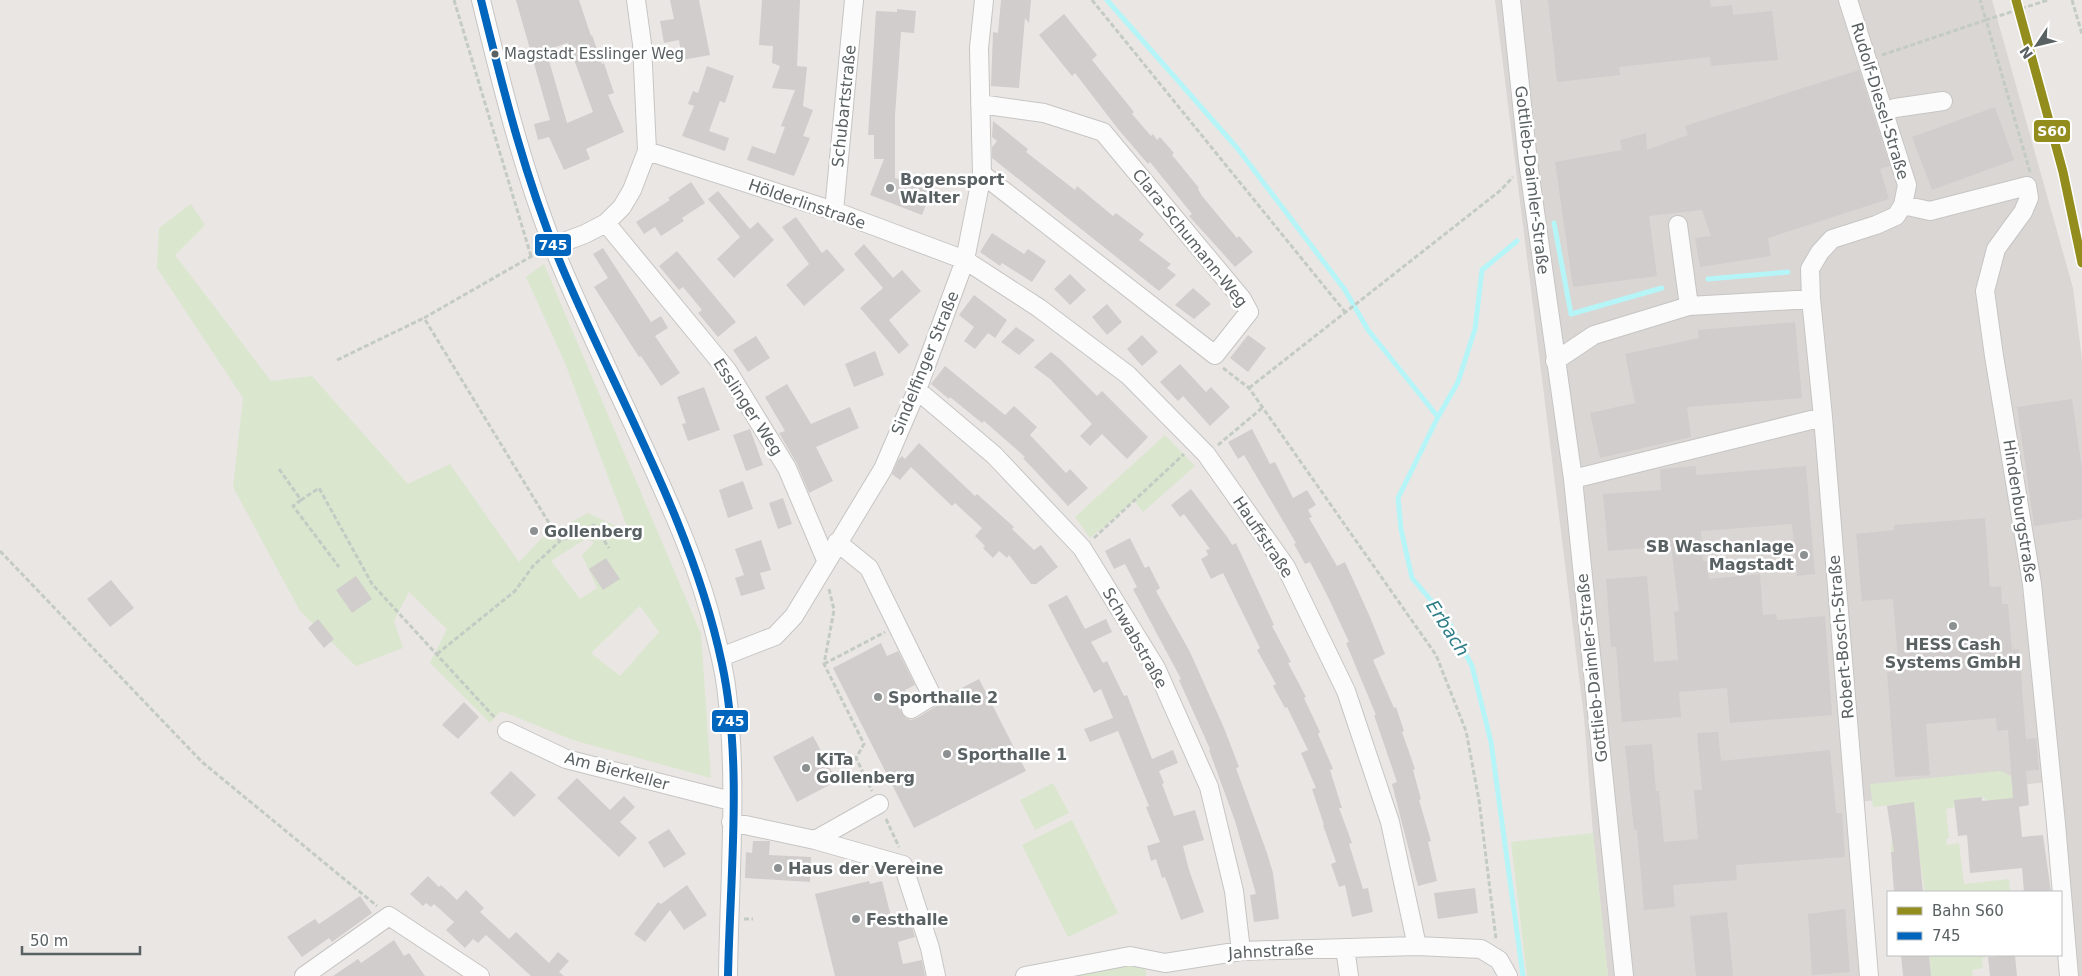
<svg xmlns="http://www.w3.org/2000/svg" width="2082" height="976" font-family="'DejaVu Sans',sans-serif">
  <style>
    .industrial { fill: #dad6d4 }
    .green { fill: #dae6ce; fill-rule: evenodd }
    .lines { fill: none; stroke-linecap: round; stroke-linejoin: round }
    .stream { stroke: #b6f5f7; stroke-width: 5 }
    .building { fill: #d1cdcd; fill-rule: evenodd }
    .minor-casing { stroke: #c6c5c4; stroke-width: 20 }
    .path { stroke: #c4cbc5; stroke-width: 3; stroke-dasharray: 5 2.5; stroke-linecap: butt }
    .minor { stroke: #fcfbfb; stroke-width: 18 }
    .bus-1-casing { stroke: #fff; stroke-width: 11 }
    .bus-1 { stroke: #0065bd; stroke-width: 8 }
    .rail-1-casing { stroke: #fff; stroke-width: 12 }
    .rail-1 { stroke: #928d1d; stroke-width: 9 }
    .bus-dot { fill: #5a6163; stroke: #fff; stroke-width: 2 }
    .poi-dot { fill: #8c9090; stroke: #fff; stroke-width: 2 }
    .labels { text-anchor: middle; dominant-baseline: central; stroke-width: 5; stroke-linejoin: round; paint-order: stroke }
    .bus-label { font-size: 15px; fill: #5a6163; stroke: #fff; text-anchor: start }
    .street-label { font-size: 16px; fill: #5a6163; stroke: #fff }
    .poi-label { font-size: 16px; font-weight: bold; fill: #5a6163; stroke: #fff; text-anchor: start }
    .water-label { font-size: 18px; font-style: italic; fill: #2e7e87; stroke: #fff }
    .line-badge { stroke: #fff; stroke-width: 2 }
    .badge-label { font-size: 14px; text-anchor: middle; font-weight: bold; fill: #fff }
  </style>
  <rect width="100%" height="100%" fill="#eae6e4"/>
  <path class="industrial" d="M1495 0H1992L2073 288 2082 359V976H2071L2048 782 1849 803 1862 976H1608L1593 833 1584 717Z"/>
  <path class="green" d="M191 204 205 225 175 255 271 381 312 376 408 484 450 464 519 562 542 538 588 513 629 532 565 363 526 277 544 264 701 634 711 778 573 740 501 711 490 723 430 663 447 629 409 592 394 621 403 648 356 666 300 611 233 487 243 398 157 268 159 228ZM587 538 594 543 582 555 597 588 580 599 551 561ZM640 606 659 632 620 676 591 653Z
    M1165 435 1195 466 1143 512 1134 501 1090 538 1075 517Z
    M2001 771 2011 776 2014 800H1987L1982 797 1955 800V807L1946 809 1949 838 1946 839 1947 845 1959 843 1964 884 2009 879 2010 892H1925L1918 849 1891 852 1892 839 1917 836 1914 803 1873 807 1870 784Z
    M1053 783 1069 813 1035 830 1020 800Z
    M1072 820 1118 913 1068 937 1022 845Z
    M1593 833 1608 976H1527L1511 842Z
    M1929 955H1985V958L1982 959 1983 968 1972 970 1973 976H1931Z
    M1121 962 1145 965 1146 976H1054Z"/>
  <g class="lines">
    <path class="stream" d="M1107 0 1238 149 1345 290 1368 330 1438 417
      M1554 223 1571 314 1662 288
      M1517 241 1482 270 1475 329 1458 382 1438 417 1398 498 1401 529 1412 578 1447 619 1472 666 1491 742 1523 976
      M1708 279 1788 272"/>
  </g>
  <path class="building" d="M516 0H579L591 36 592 35 602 64 604 63 614 93 608 95 624 132 586 149 590 159 564 170 549 137 538 140 534 124 550 120ZM568 43 593 112 567 123 546 50Z
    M670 0H699L710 55 682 60 679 40 664 43 660 21 674 19Z
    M762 0H800L797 66 807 67 803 106 813 110 803 136 810 138 794 176 747 160 752 146 775 154 785 127 781 126 795 90 772 88 780 66 772 63 773 46 759 45Z
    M1001 0H1031L1029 23 1025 18 1019 88 991 86 993 32 998 33Z
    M1548 0H1710L1711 7 1732 5 1733 15 1772 11 1778 60 1711 66 1710 57 1619 67 1620 75 1557 82Z
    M897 9 916 11 914 33 901 32 895 115V178L931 191 922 215 870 195 884 159H874V135H868L876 11 897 12Z
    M1064 14 1097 55 1092 60 1134 112 1132 114 1151 136 1153 134 1157 140 1160 137 1174 153 1172 155 1199 188 1198 189 1202 196 1237 238 1239 236 1253 252 1235 267 1189 216 1192 214 1150 162 1148 164 1118 129 1075 73 1072 76 1039 35Z
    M707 66 734 76 725 103 720 101 709 131 729 138 725 151 682 136 694 106 688 104 693 91 698 93Z
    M1859 70 1890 166 1880 169 1889 199 1768 238 1771 256 1700 267 1695 238 1711 236 1702 210 1649 216 1657 276 1573 287 1555 162 1622 150 1620 140 1646 133 1647 150 1688 135 1685 126Z
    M1995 107 2014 160 1932 190 1912 137Z
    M993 121 1028 149 1026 152 1075 190 1077 186 1113 216 1116 213 1144 234 1139 240 1171 264 1167 268 1176 275 1159 291 992 158V147L997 141 992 137Z
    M691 182 705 203 682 218 684 221 661 236 655 227 644 234 636 222 670 200 668 198Z
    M718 191 750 229 758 222 774 240 734 278 717 259 740 237 708 199Z
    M796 217 822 253 827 249 845 270 804 306 786 285 809 264 782 227Z
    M992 233 1024 254 1028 249 1046 261 1032 282 1002 263 1000 266 980 252Z
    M864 244 893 278 902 270 921 291 889 320 909 345 899 354 860 308 883 288 854 254Z
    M603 248 651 322 661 316 668 328 655 336 680 373 661 386 641 356 639 357 594 287 608 278 593 254Z
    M677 251 736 322 718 337 698 313 702 310 683 287 679 290 659 266Z
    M1070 274 1086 290 1070 305 1054 289Z
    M1193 288 1211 304 1194 319 1175 305Z
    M974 295 1007 320 995 338 988 333 975 349 964 341 974 327 959 315Z
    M1107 304 1122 322 1107 335 1092 317Z
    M1795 322 1802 398 1687 407 1691 437 1600 458 1590 413 1635 403 1625 354 1699 338 1698 330Z
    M1016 327 1035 340 1019 355 1001 342Z
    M1142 335 1158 352 1142 366 1127 349Z
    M1248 335 1266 348 1248 372 1230 358Z
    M756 336 770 358 748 372 733 350Z
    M875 351 884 375 854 387 845 364Z
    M1051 352 1061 360 1097 396 1102 391 1148 437 1127 459 1102 434 1090 446 1080 436 1092 424 1050 379 1034 367Z
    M1180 364 1206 392 1211 387 1230 407 1210 426 1183 396 1178 401 1160 382Z
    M945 366 1005 415 1014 406 1037 427 1030 435 1066 473 1070 469 1088 488 1068 506 1023 458 1025 457 984 421 982 423 950 397 949 399 931 384Z
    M787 384 811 424 850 407 859 428 816 447 833 481 809 493 797 464 779 433 785 431 765 397Z
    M704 387 720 430 688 441 682 424 686 423 677 397Z
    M2072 399 2082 469V519L2034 526 2017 407Z
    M750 429 763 465 746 471 733 435Z
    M1252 429 1270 464 1275 462 1293 498 1307 490 1316 505 1308 510 1312 517 1309 518 1337 566 1345 562 1370 617 1385 654 1373 660 1394 708 1396 707 1404 731 1402 732 1415 769 1413 770 1421 799 1419 800 1431 841 1428 842 1437 881 1418 886 1392 784 1397 782 1374 715H1376L1346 643 1349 642 1328 597 1310 562 1305 564 1294 544 1296 543 1244 455 1238 459 1228 442Z
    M919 443 975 496 977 494 1014 527 1012 529 1034 550 1041 545 1058 567 1036 584H1031L1009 555 1007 558 999 551 993 558 983 548 985 546 975 536 982 528 955 503 952 506 911 467 900 480 892 474 898 460 902 456 905 459Z
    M1696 466V475L1806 466 1815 574 1797 576 1792 524 1701 531 1703 561H1707L1709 579 1760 574 1763 615 1776 614 1777 620 1825 616 1832 715 1730 723 1727 688 1679 692 1681 717 1622 722 1616 647H1611L1606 579 1647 576 1654 662 1678 660 1674 612 1679 611 1671 546 1608 551 1603 494 1661 490 1660 469Z
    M743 481 753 509 728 518 719 490Z
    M1191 489 1228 538 1232 545 1236 543 1274 625 1272 626 1291 662 1288 663 1306 697 1304 698 1320 732 1318 734 1333 769 1330 770 1342 808H1339L1352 843 1349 844 1363 889 1368 888 1373 912 1352 917 1345 885 1339 887 1331 864 1336 862 1323 825H1324L1312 789 1316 788 1301 753 1308 750 1287 707 1285 708 1273 686 1276 684 1257 650 1260 648 1223 573 1211 579 1201 559 1208 555 1206 550 1210 549 1184 514 1180 517 1171 505Z
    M783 498 792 524 778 529 769 503Z
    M1985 518 1990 587 2001 586 2002 604H2008L2012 650 2019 649 2026 739 2036 738 2039 770 2026 771 2029 805 2019 807 2022 837 2043 835 2051 892H2024L2022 868 1970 873 1967 835 1958 836 1954 800 1982 797V801L2013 798 2008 730 1997 731 1996 718 1926 724 1930 775 1895 777 1887 672 1899 671 1893 599 1862 601 1856 534 1894 530V525Z
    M1130 538 1145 568 1149 566 1160 588 1156 591 1190 652 1224 728 1239 767 1236 768 1267 853 1273 873 1279 919 1254 922 1250 895 1256 894 1235 821 1209 750 1210 749 1179 680 1181 679 1133 589 1137 587 1125 564 1114 569 1105 551Z
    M761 540 771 570 760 573 765 589 741 596 735 578 744 575 735 549Z
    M606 558 620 579 603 590 589 569Z
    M356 576 372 599 352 613 336 590Z
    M111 580 134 608 110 627 87 599Z
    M1067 595 1085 629 1106 619 1112 632 1091 642 1103 663 1107 661 1124 696 1127 695 1152 759 1173 750 1178 763 1159 771 1164 783 1162 784 1174 816 1195 810 1204 840 1183 846 1189 870 1204 912 1181 920 1165 877 1162 878 1156 859 1151 861 1147 846 1160 842 1146 807 1149 806 1118 731 1090 742 1084 729 1113 718 1101 689 1094 693 1048 605Z
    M318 619 334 639 324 648 308 628Z
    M881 643 887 656 898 651 915 685 905 690 909 698 902 704 900 709 906 718 911 720 917 718 938 705 942 698 979 679 1026 771 914 828 833 668Z
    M464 702 479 717 458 739 442 725Z
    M1718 732 1721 761 1830 750 1836 813H1842L1845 857 1736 865 1737 880 1673 885 1675 907 1644 910 1637 830H1634L1625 746 1652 744 1656 791H1659L1664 842 1698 839 1694 790H1702L1697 733Z
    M813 736 837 781 797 802 773 757Z
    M511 771 536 795 514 817 490 793Z
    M577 778 610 810 624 796 635 807 620 822 637 838 619 857 557 798Z
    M1914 802 1923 892H1894L1891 852H1894L1887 806Z
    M669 829 686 854 664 868 648 842Z
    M753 841H770L769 855 811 857 810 882 745 878 746 852 752 853Z
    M428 876 439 887 441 885 457 900 466 890 484 908 480 912 509 939 516 932 549 963 558 952 569 961 559 972 564 976H531L486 935 478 943 473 939 465 948 446 930 454 922 434 904 431 907 426 903 423 906 410 894Z
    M869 881 870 884 882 881 894 928 911 923 915 937 898 942 903 964 922 960 925 976H835L815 894Z
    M687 885 707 915 684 930 670 910 645 942 634 934 658 902 661 904Z
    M1475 888 1478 913 1438 919 1434 893Z
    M360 896 372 913 332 942 329 938 302 957 287 937 315 919 319 924Z
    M1845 909 1850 972 1812 975 1808 914Z
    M1727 912 1733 976H1696L1690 916Z
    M394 940 404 956 409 953 425 976H333L358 959 361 963Z
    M1901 955H1929L1931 976H1903Z
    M2015 955 2017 976H1990L1988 957Z"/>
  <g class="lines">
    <g class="minor-casing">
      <path id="minor" d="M481 0C501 83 522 167 553 246 581 315 615 384 646 452 673 511 700 570 715 634 720 653 725 674 727 694 738 785 729 884 728 976
        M1511 0 1528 162 1573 479 1624 976
        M1848 0 1907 185 1903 205 1896 216 1876 225 1832 239 1820 252 1810 269 1811 299 1823 417 1869 976
        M980 104 1044 113 1103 132 1242 299 1249 312 1215 355 982 174
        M1884 112 1895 108 1943 101
        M647 151 834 211 965 260 1039 308 1128 375 1206 454 1286 567 1346 691 1390 822 1417 946
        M1903 205 1930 211 2027 186 2029 198 2023 212 1996 249 1985 291 1994 356 2032 584 2056 824 2069 976
        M834 211 854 0
        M606 223 727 370 787 468 826 560
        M1678 225 1689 306
        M553 246 585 234 606 223 622 207 632 190 647 151 642 44 636 0
        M1555 361 1594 335 1689 306 1811 299
        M917 390 994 455 1082 548 1156 668 1209 787 1234 891 1241 951
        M1573 479 1823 417
        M837 542 869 568 932 696 911 709
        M721 657 775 636 794 616 883 469 917 390 965 260 982 174 979 48 984 0
        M507 731 566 759 731 801
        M731 822 815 840 903 865 930 948 936 976
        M815 840 879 804
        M1345 948 1349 976
        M304 976 389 916 480 976
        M1025 976 1130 956 1165 963 1241 951 1417 946 1481 949 1499 960 1508 976"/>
    </g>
    <path class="path" d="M454 0 531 256
      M1092 0 1345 312
      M2072 0 2082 34
      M1882 55 1986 20 1980 0
      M2030 172 1986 20 2048 0
      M539 252 424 318 560 541 594 525 609 548
      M337 360 424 318
      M1223 368 1249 388 1436 655 1466 731 1479 800 1496 939
      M1249 388 1501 190 1513 177
      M1218 445 1262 408
      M279 469 301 500 319 488 372 584 496 719
      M301 500 293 506 339 567
      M1094 538 1184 454
      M0 551 202 762 377 906
      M829 589 834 610 824 664 864 744 856 758 872 791
      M437 654 515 591 533 566 560 541
      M824 664 885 632
      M886 819 899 847
      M744 919H753"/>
    <use href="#minor" class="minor"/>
    <g class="bus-1-casing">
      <path id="bus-1" d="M481 0C504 93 527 186 565 274 620 402 693 526 722 664 743 762 730 876 728 976"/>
    </g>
    <use href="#bus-1" class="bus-1"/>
    <g class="rail-1-casing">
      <path id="rail-1" d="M2016 0 2063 172 2082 263"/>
    </g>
    <use href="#rail-1" class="rail-1"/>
  </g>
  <circle class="bus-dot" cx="495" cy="54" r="4.5"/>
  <g class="poi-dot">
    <circle cx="890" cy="188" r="5"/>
    <circle cx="534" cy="531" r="5"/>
    <circle cx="1804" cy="555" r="5"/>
    <circle cx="1953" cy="626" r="5"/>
    <circle cx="878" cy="697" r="5"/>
    <circle cx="947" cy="754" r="5"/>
    <circle cx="806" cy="768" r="5"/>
    <circle cx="778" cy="868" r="5"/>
    <circle cx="856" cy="919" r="5"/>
  </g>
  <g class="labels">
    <g class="bus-label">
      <text x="504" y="54">Magstadt Esslinger Weg</text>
    </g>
    <g class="street-label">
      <text transform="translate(1880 101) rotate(73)">Rudolf-Diesel-Straße</text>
      <text transform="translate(844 106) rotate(-84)">Schubartstraße</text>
      <text transform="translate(1532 180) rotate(83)">Gottlieb-Daimler-Straße</text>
      <text transform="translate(807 204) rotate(19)">Hölderlinstraße</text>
      <text transform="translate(1190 238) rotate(51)">Clara-Schumann-Weg</text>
      <text transform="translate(925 363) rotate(-68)">Sindelfinger Straße</text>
      <text transform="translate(748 407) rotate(57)">Esslinger Weg</text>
      <text transform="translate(2020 511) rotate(81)">Hindenburgstraße</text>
      <text transform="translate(1263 537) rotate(56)">Hauffstraße</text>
      <text transform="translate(1841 637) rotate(-95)">Robert-Bosch-Straße</text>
      <text transform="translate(1135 638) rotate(60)">Schwabstraße</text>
      <text transform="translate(1592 668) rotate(-96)">Gottlieb-Daimler-Straße</text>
      <text transform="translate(617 771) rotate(15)">Am Bierkeller</text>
      <text transform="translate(1271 951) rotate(-3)">Jahnstraße</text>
    </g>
    <g class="poi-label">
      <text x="900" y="179">Bogensport<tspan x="900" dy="18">Walter</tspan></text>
      <text x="544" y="531">Gollenberg</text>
      <text x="1794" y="546" text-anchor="end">SB Waschanlage<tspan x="1794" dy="18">Magstadt</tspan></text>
      <text x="1953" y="644" text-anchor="middle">HESS Cash<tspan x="1953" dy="18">Systems GmbH</tspan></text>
      <text x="888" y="697">Sporthalle 2</text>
      <text x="957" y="754">Sporthalle 1</text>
      <text x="816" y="759">KiTa<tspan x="816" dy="18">Gollenberg</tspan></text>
      <text x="788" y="868">Haus der Vereine</text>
      <text x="866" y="919">Festhalle</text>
    </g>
    <g class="water-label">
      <text transform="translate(1448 628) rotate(57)">Erbach</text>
    </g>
  </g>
  <g class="line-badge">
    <rect x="2033" y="119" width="38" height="24" rx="5" fill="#928d1d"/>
    <rect x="534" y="233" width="38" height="24" rx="5" fill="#0065bd"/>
    <rect x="711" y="709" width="38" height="24" rx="5" fill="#0065bd"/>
  </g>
  <g class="badge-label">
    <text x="2052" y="136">S60</text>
    <text x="553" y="250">745</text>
    <text x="730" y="726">745</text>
  </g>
  <rect x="1887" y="891" width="175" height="65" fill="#ffffff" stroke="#bdc0c1"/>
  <rect x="1897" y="907" width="25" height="8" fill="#928d1d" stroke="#bdc0c1"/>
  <text x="1932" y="916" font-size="15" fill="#5a6163">Bahn S60</text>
  <rect x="1897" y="932" width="25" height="8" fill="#0065bd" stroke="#bdc0c1"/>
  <text x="1932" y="941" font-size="15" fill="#5a6163">745</text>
  <g transform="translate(2037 45) rotate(235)" stroke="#ffffff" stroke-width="4" paint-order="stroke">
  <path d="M0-4L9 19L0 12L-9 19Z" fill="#5a6163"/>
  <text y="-8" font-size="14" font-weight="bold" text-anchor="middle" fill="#5a6163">N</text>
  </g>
  <path d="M22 946v8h118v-8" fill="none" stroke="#5a6163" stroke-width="2.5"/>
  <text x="30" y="946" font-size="15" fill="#5a6163" stroke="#ffffff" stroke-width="4" paint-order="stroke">50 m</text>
</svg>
